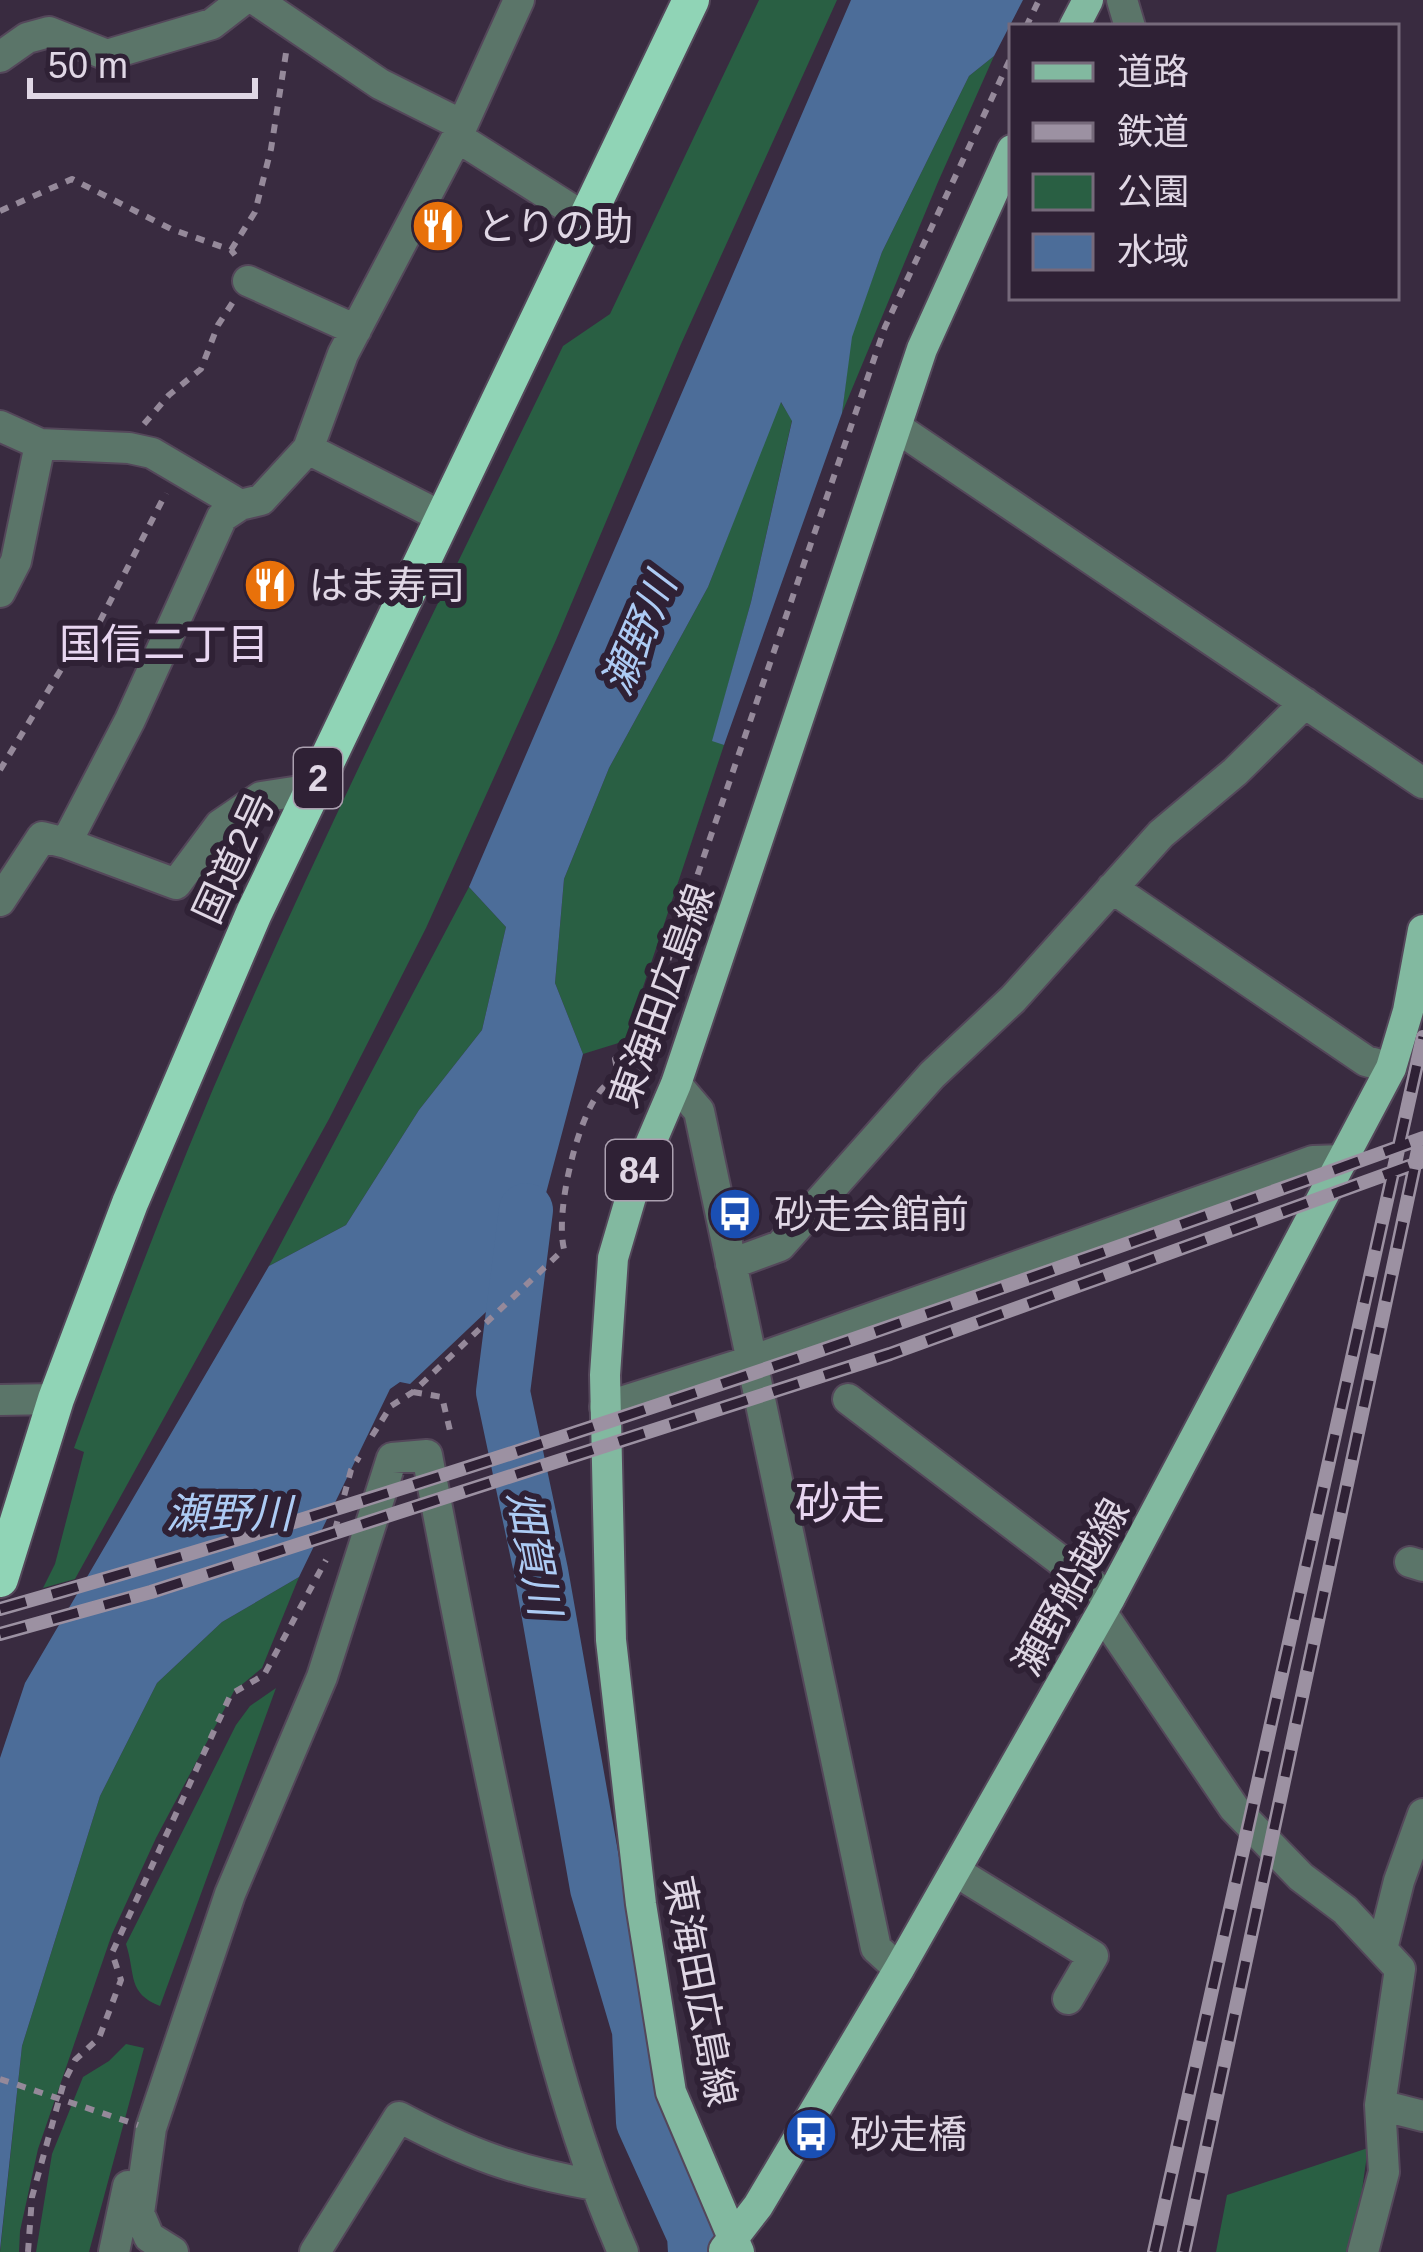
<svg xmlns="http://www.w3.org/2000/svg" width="1423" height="2252" font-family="Helvetica,'Noto Sans JP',sans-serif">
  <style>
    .green { fill: #295f43 }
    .water { fill: #4c6d99 }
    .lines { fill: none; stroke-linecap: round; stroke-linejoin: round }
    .river { stroke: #4c6d99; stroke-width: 54 }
    .minor-casing { stroke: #54475a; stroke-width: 34 }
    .major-casing { stroke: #54475a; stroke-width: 34 }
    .highway-casing { stroke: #54475a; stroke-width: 40 }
    .path { stroke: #95899a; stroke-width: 6; stroke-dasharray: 9 9; stroke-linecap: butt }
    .minor { stroke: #5b7569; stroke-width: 30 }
    .major { stroke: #82b9a0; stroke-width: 30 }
    .highway { stroke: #90d4b6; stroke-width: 36 }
    .rail-casing { stroke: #9c91a2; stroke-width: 14 }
    .rail { stroke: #2f2135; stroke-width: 9; stroke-dasharray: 27; stroke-linecap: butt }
    .path-bridge { stroke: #95899a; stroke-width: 6; stroke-dasharray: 9 9; stroke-linecap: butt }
    .labels { text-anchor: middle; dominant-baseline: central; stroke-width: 12; stroke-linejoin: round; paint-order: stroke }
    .shield { fill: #2f2135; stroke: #aba0b0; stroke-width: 3 }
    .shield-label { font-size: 36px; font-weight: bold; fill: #e0d7e5 }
    .poi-label { font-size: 39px; fill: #e0d7e5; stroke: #2f2135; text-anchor: start }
    .street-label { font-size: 39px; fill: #e0d7e5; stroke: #2f2135 }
    .water-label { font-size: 42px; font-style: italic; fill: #adcbf4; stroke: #2f2135 }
    .neighbourhood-label { font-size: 42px; fill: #e8d6f1; stroke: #2f2135 }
    .quarter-label { font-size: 45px; fill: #e8d6f1; stroke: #2f2135 }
  </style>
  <rect width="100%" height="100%" fill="#392b40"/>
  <path class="green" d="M759 0H837L681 344 556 640 426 928 329 1119 75 1579 43 1588 55 1564 84 1452 74 1448C125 1307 178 1168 238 1031 339 800 453 574 563 346L610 314Z
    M994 56 938 182 842 413 851 337 882 252 969 76Z
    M780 401 792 420 751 602 713 740 724 745 625 1041 583 1054 555 983 564 879 609 768 708 587Z
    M469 887 506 927 482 1030 419 1110 346 1225 269 1266Z
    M299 1577 262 1668 234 1691 156 1838 112 1934 38 2149 20 2231 19 2252H0L22 2046 100 1796 157 1683 222 1622Z
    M276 1688 160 2006C127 1993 136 1975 126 1944L236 1725 250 1706Z
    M126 2044 144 2048 89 2252H36L52 2154 83 2077 109 2061Z
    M1368 2148 1361 2197 1346 2252H1216L1227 2195Z"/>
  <path class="water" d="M851 0H1023L994 56 969 76 882 252 852 337 842 413 724 745 712 741 751 602 792 421 781 402 708 587 609 768 564 879 555 983 583 1054 524 1276 410 1384 400 1382 390 1389 299 1577 222 1622 157 1683 100 1796 22 2046 0 2250V1758L25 1683 269 1266 346 1225 419 1110 482 1030 506 927 469 887Z"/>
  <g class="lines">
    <path class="river" d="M526 1210 503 1392 541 1571 597 1888 639 2030 643 2122 694 2235 695 2252"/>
    <g class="minor-casing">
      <path id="minor" d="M256 0 380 84 462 125
        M1122 0 1130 27
        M0 57 27 38 49 32 107 55 212 24 243 0
        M457 137 588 220
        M248 281 356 330
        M0 426 40 444 129 448 152 453 240 505 261 500 308 449 343 354 457 137 519 0
        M896 427 1423 783
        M308 449 444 518
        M0 592 16 561 40 444
        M66 843 176 884 220 825 261 797 313 789
        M1112 888 1366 1061 1391 1068
        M0 901 42 837 66 843 130 720 222 517 240 505
        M676 1084 699 1111 876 1948 899 1969
        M731 1264 780 1246 932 1075 1013 999 1161 834 1235 772 1305 703
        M848 1399 1110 1598
        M0 1400 56 1399
        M605 1407 751 1361 1313 1161 1343 1160
        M1410 1562 1423 1566
        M1102 1613 1234 1808 1301 1877 1345 1910 1400 1969 1380 2105 1384 2172 1363 2252
        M955 1871 1093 1956 1068 1999
        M1382 1949 1399 1881 1423 1814
        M1380 2105 1423 2116
        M114 2252 128 2186
        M173 2252 149 2237 139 2213 151 2128 230 1894 322 1677 392 1458 427 1455C453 1593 480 1730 510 1867 538 1998 569 2129 623 2252
        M315 2252 399 2117C469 2154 515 2171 594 2185"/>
    </g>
    <g class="major-casing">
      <path id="major" d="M1074 27 1088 0
        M724 2250 758 2206 899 1969 1110 1598 1391 1068 1408 1011 1423 930
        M739 2252 671 2092 641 1904 611 1640 605 1375 613 1258 638 1173 676 1084 922 349 1012 150"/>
    </g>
    <g class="highway-casing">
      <path id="highway" d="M0 1579 56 1399 130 1203 254 913 691 0"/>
    </g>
    <path class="path" d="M1026 27 1039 0
      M0 211 72 179 171 229 231 250 235 255
      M231 250 255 212 271 149 286 53
      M144 424 169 395 201 369 218 325 233 302
      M0 770 71 653 99 623 166 493
      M618 1074 653 1072
      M413 1392 442 1397 451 1435
      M372 1436 391 1406 413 1392 564 1249C555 1213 576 1124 598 1094 603 1086 612 1080 618 1074L615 1059 647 1038 667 964 885 327 1012 55
      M335 1530 351 1470 359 1457
      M28 2252 32 2197 64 2082 75 2060 99 2038 121 1980 112 1953 231 1694 264 1675 326 1560"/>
    <use href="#minor" class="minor"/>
    <use href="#major" class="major"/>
    <use href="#highway" class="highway"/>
    <g class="rail-casing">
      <path id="rail" d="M0 1609C481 1473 953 1307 1423 1138
        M0 1634 151 1592 890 1354 1423 1161
        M1154 2252 1423 1037
        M1184 2252 1418 1150"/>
    </g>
    <use href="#rail" class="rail"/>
    <path class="path-bridge" d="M0 2079 138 2125"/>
  </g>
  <defs>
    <g id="restaurant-disc" transform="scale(2.7)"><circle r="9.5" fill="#e8710a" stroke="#2f2135"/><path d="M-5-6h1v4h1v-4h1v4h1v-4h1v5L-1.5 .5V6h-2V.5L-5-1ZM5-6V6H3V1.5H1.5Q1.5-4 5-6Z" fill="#fff"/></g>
    <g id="bus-disc" transform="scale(2.7)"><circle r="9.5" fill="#1a4fb4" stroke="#2f2135"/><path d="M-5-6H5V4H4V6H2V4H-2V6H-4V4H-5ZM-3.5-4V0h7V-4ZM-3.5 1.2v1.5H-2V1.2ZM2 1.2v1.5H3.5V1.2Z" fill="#fff"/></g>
  </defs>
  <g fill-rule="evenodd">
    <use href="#restaurant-disc" x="438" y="226"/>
    <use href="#restaurant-disc" x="270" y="585"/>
    <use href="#bus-disc" x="735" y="1214"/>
    <use href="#bus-disc" x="811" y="2134"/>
  </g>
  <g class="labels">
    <g class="shield">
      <rect x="294" y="748" width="48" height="60" rx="9"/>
      <rect x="606" y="1140" width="66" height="60" rx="9"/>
    </g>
    <g class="shield-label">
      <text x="318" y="778">2</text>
      <text x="639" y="1170">84</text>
    </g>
    <g class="poi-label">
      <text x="477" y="226">とりの助</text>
      <text x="309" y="585">はま寿司</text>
      <text x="774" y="1214">砂走会館前</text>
      <text x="850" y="2134">砂走橋</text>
    </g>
    <g class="street-label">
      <text transform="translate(234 858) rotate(-65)">国道2号</text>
      <text transform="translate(662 996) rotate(-70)">東海田広島線</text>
      <text transform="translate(1071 1587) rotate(-61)">瀬野船越線</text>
      <text transform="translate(700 1991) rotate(79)">東海田広島線</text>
    </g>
    <g class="water-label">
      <text transform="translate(639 634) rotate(-67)">瀬野川</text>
      <text x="229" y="1513">瀬野川</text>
      <text transform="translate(534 1553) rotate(79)">畑賀川</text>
    </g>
    <g class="neighbourhood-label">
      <text x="164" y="644">国信二丁目</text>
    </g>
    <g class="quarter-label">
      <text x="840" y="1503">砂走</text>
    </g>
  </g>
  <rect x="1009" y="24" width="390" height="276" fill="#2f2135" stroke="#766a7b" stroke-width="3"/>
  <rect x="1033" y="63" width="60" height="18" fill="#82b9a0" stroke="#766a7b" stroke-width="3"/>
  <text x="1117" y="84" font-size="36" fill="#e0d7e5">道路</text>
  <rect x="1033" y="123" width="60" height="18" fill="#9c91a2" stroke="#766a7b" stroke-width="3"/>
  <text x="1117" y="144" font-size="36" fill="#e0d7e5">鉄道</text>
  <rect x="1033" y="174" width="60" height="36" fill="#295f43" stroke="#766a7b" stroke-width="3"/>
  <text x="1117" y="204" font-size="36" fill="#e0d7e5">公園</text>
  <rect x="1033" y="234" width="60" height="36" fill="#4c6d99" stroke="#766a7b" stroke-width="3"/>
  <text x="1117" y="264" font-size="36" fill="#e0d7e5">水域</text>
  <path d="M30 78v18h225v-18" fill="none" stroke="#e0d7e5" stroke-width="6"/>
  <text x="48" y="78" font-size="36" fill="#e0d7e5" stroke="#2f2135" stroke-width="9" paint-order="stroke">50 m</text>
</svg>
